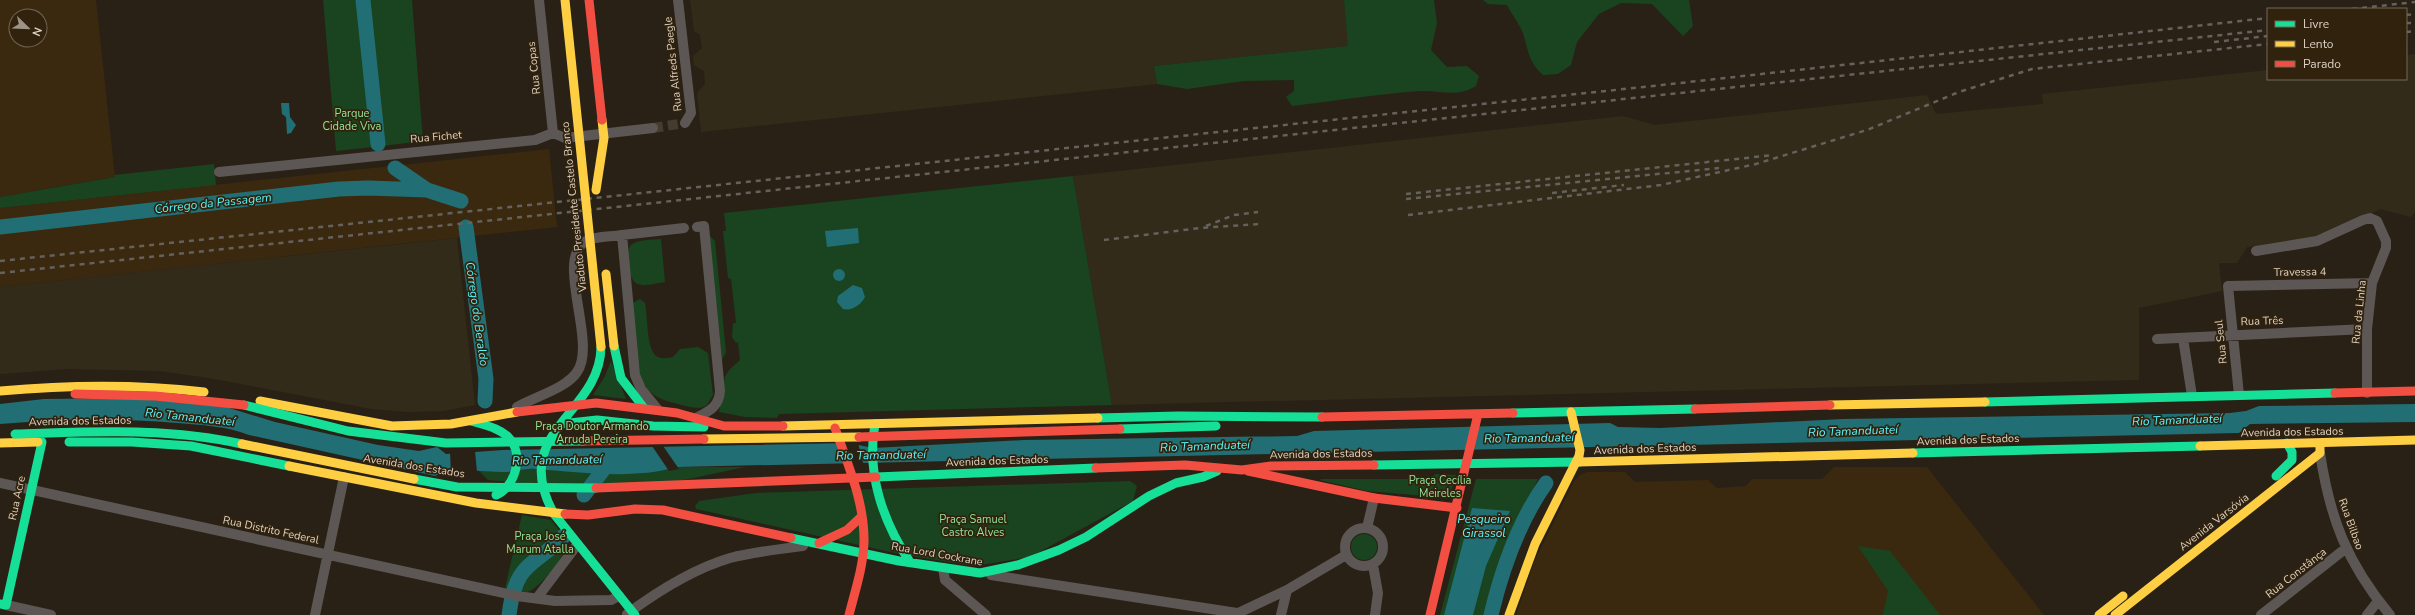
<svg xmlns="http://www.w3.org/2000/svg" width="2415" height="615" font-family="'Nunito Sans',sans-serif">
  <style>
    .built { fill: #3b290f; fill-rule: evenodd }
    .industrial { fill: #322b1a }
    .green { fill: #19441f }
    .water { fill: #216f74 }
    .pier { fill: #292115 }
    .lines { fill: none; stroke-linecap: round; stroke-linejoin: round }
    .river { stroke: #216f74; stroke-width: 15 }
    .street-tunnel { stroke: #443c2f; stroke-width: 10; stroke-dasharray: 10 5; stroke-linecap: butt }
    .street { stroke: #5c5754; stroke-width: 10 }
    .fast { stroke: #16e098; stroke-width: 9 }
    .slow { stroke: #ffcf43; stroke-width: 9 }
    .jam { stroke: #f24e42; stroke-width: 9 }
    .rail { stroke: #65615c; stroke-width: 2.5; stroke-dasharray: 5 5; stroke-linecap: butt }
    .fast-bridge { stroke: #16e098; stroke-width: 9 }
    .slow-bridge { stroke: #ffcf43; stroke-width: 9 }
    .jam-bridge { stroke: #f24e42; stroke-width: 9 }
    .labels { text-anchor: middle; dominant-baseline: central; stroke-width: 3.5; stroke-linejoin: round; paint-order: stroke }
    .street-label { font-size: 11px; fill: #dcd2c5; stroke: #31220d }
    .park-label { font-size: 11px; fill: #91e39a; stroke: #31220d }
    .water-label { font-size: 12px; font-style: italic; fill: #58f5fe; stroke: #31220d }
  </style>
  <rect width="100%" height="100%" fill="#292115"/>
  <path class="built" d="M0 0H96L115 177 0 197ZM16 16H40V40H16Z
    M549 149 557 227 0 287V208Z
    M1834 467H1927L2044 615H1516L1535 560 1574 481 1580 475 1588 472H1625L1635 482 1708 480 1717 488 1746 486 1752 479H1822Z"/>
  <path class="industrial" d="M690 0H1344L1349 46 1154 66 1157 84 701 132 697 93 705 84 704 71 694 65 693 56 702 48 700 35 694 31Z
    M2415 54V212L2411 217 2380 209 2323 240 2247 247 2237 263H2219L2222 291 2139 308V380L1112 405 1073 176 1623 116 1655 125 1927 95 1936 114 2043 104 2042 94 2268 70V79H2406V55Z
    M457 238 475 405 444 411 407 412 371 409 209 378 159 371 67 369 0 374V287Z"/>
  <path class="green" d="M323 0H358L373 147 336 151Z
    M367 0H412L423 141 382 146Z
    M1344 0H1434L1437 23 1431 50 1447 67 1467 66 1479 76 1476 86C1457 98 1441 90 1420 91 1378 94 1335 101 1292 106L1286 97 1294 91V80L1244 81 1187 89 1157 84 1154 66 1348 46Z
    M1483 0H1689L1693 26 1683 36 1652 4 1621 3 1599 14 1577 42 1571 65 1558 74 1543 75C1530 64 1528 52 1524 36 1521 26 1512 15 1507 5L1488 4Z
    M214 164 216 185 0 208V197L115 177 114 175Z
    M1073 176 1112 405 779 414 777 418 745 417 719 412 725 377 729 370 740 360 738 342 736 343 732 337 733 323H736L731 279 728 278 723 231H726L724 213Z
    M709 235 715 241 726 352 722 360Z
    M661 239 665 282C657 283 646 287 638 284 628 281 624 252 631 245 638 239 652 240 661 239Z
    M640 299 645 303C648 316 646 352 658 357 662 359 668 358 673 357L680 349 698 347 708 353 713 395 707 405C698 411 688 406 678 404 666 401 654 398 646 387 633 371 635 324 633 303Z
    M611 361 626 399 593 395 605 376Z
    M677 467H745L628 492 488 480 479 471C498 471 515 469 534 469 581 469 630 481 677 467Z
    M1436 474 1456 475 1449 498 1367 491 1319 480 1322 479H1428Z
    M1476 479H1538L1499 568 1487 615H1440Z
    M1130 481 1137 486 1133 501 1030 557 974 566 904 555 696 509 695 506 699 501 756 493Z
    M522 515 551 520 568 542C565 556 541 588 527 592L505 588Z
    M1351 547a13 13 0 1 1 26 0a13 13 0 1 1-26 0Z
    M1858 546 1890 551 1940 615H1883L1888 591Z"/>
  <path class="water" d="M281 103H289L290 117 296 125 291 133 287 134 286 117 282 114Z
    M858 228 859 243 827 247 825 231Z
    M833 275a6 6 0 1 1 12 0a6 6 0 1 1-12 0Z
    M853 285 862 288 865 297C861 305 852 311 843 309L837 302 838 296Z
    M134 398 226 407 275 422 378 445 419 451 437 447 446 454 503 450 849 443 873 448 1024 440 1297 436 1314 431 1610 423 1618 427 1660 428 1843 419 2230 413 2246 411 2259 406 2415 404V422L2250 424 2239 433 677 467C632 480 581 472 535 469 525 468 515 472 504 472 481 472 457 467 435 476L249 435C226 426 201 425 177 423 118 418 59 419 0 424V404L44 399Z
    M1472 508 1510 511 1486 566 1473 615H1444Z"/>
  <path class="pier" d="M835 441 858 443 864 466H847Z
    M650 443H661L679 469 669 471Z
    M475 451 477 472 451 473 450 452Z"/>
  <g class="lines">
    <path class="river" d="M363 0 378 144
      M395 168 427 190 461 201
      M0 227 339 189 368 188 427 190
      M466 227 486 379 485 401
      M584 495 610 461
      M509 615C516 560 532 569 565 535
      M1491 615C1502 569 1519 521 1546 483"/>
    <path class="street-tunnel" d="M653 128 685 123"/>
    <path class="street" d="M539 0 553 133
      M678 0 691 113 685 123
      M553 133 565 138 653 128
      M219 172 535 140 553 133
      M2256 251 2317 241 2363 220 2370 218 2377 221 2386 241V248L2372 283 2367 329V393
      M2183 338 2192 396
      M2157 339 2367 329
      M2239 395 2228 286 2372 283
      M517 407C534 397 567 388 577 372 598 343 554 258 586 241 596 236 611 237 622 235
      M658 410 641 389 635 375 622 235 684 228
      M696 418C709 411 719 407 720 391L704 226 697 227
      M2320 453C2330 519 2347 563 2390 615
      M0 483 517 596 555 601 611 600 619 596
      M1345 547a19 19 0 1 1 38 0a19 19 0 1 1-38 0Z
      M1367 528 1374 498
      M1373 565 1378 593 1375 615
      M943 568 945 580 986 615
      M991 575 1237 613
      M537 598 577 545
      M6 605 51 615
      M627 614C658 591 693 569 730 558 754 552 779 549 803 546
      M315 615 344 477
      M1234 615 1287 590 1346 555
      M1281 615 1287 590
      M2261 615 2345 549
      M2367 615 2378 601"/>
    <path class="fast" d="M614 346 621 378 644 408
      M1985 402 2335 393
      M1513 413 1695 409
      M1098 418 1178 416 1322 417
      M471 421C484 425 501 428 510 439 524 456 515 487 496 495
      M561 424 597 420 653 426 704 427
      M875 424C866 473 883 522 910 562
      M69 442H132L191 446 289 466
      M1913 453 2200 446
      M1374 465 1579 462
      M2276 476 2292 460V452L2287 443
      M876 477 1096 468
      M554 514 635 615
      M554 514C508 431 600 415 601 347
      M791 538 899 561 980 573 1018 565 1059 550 1086 537 1149 496 1176 483 1203 477 1217 471
      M0 604 6 605 42 442"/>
    <path class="slow" d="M0 391C68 385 136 384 204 392
      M260 401 392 426 451 424 517 412
      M1830 405 1985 402
      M783 426 1098 418
      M0 443 38 442
      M2200 446 2415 440
      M1579 462 1913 453
      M289 466 476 503 565 514
      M1509 615 1535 544 1579 456 1580 450 1571 412
      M2099 615 2123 596
      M2115 615 2320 453V443"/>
    <path class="jam" d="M2335 393 2415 391
      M1695 409 1830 405
      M517 412 596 403 677 413 724 426H783
      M1322 417 1513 413
      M835 428C848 465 865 503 864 543 863 568 855 591 849 615
      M1096 468 1185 465 1242 470 1271 466 1374 465
      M1248 471 1374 498 1457 508
      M565 514 588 515 635 509 663 510 791 538
      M819 543 847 530 862 516
      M1430 615 1478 414"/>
    <path class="rail" d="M2352 9 2415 2
      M2406 15 2415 14
      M2406 23H2415
      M2406 32 2415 31
      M2214 42 2268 36
      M1552 193 1624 185
      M1406 194 1774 155
      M1406 199 1719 168
      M1408 215 1661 185 1756 164 1867 130 1959 92 2032 69 2268 44
      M1206 226 1234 215 1258 212
      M1104 240 1200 228 1260 224
      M0 261 1662 85 2268 18
      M0 273 2268 30"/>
    <path class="fast-bridge" d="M244 405 348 431 446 443 583 441
      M1120 429 1216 426
      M15 434C90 432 167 427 242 444
      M414 479 457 487 596 488"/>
    <path class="slow-bridge" d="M565 0 601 347
      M596 190 604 138 602 120
      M606 274 614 346
      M704 439 859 437
      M242 444 414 479"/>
    <path class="jam-bridge" d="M589 0 602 120
      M75 394 155 396 244 405
      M859 437 1120 429
      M583 441 704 439
      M596 488 876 477"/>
  </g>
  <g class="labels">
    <g class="street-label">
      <text transform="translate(673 64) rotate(-96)">Rua Alfreds Paegle</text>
      <text transform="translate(534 68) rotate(-96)">Rua Copas</text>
      <text transform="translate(436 137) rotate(-5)">Rua Fichet</text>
      <text transform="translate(574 207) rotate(-96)">Viaduto Presidente Castelo Branco</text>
      <text transform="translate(2300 272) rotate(-1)">Travessa 4</text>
      <text transform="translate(2359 312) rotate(-84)">Rua da Linha</text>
      <text transform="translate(2262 321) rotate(-2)">Rua Três</text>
      <text transform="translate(2221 342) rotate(-96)">Rua Seul</text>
      <text transform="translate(80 421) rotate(-1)">Avenida dos Estados</text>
      <text transform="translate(2292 432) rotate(-1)">Avenida dos Estados</text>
      <text transform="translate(1968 440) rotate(-2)">Avenida dos Estados</text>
      <text transform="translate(1645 449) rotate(-2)">Avenida dos Estados</text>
      <text transform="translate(1321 454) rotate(-1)">Avenida dos Estados</text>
      <text transform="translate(997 461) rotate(-2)">Avenida dos Estados</text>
      <text transform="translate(414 466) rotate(9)">Avenida dos Estados</text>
      <text transform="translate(17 498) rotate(-78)">Rua Acre</text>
      <text transform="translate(2214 522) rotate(-38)">Avenida Varsóvia</text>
      <text transform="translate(2351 524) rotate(70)">Rua Bilbao</text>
      <text transform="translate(271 530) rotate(12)">Rua Distrito Federal</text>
      <text transform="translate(937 554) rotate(10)">Rua Lord Cockrane</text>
      <text transform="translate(2296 573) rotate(-38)">Rua Constânça</text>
    </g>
    <g class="park-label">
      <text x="352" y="113">Parque<tspan x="352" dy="13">Cidade Viva</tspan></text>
      <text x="592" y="426">Praça Doutor Armando<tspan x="592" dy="13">Arruda Pereira</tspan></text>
      <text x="1440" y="480">Praça Cecília<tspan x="1440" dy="13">Meireles</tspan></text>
      <text x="973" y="519">Praça Samuel<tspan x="973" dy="13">Castro Alves</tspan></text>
      <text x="540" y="536">Praça José<tspan x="540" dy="13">Marum Atalla</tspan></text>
    </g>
    <g class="water-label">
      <text transform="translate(213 203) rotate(-6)">Córrego da Passagem</text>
      <text transform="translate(477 314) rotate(82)">Córrego do Beraldo</text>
      <text transform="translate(190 417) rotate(6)">Rio Tamanduateí</text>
      <text transform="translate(2177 420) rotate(-2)">Rio Tamanduateí</text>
      <text transform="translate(1853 431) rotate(-2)">Rio Tamanduateí</text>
      <text transform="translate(1529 438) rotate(-1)">Rio Tamanduateí</text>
      <text transform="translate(1205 446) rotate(-2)">Rio Tamanduateí</text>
      <text transform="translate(881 455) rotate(-1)">Rio Tamanduateí</text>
      <text transform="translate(557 460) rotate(-1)">Rio Tamanduateí</text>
      <text x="1484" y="519">Pesqueiro<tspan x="1484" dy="14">Girassol</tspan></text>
    </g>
  </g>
  <rect x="2267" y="8" width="140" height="72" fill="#31220d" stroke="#756857"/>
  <rect x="2275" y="21" width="20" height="6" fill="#16e098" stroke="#756857"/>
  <text x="2303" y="28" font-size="12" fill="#dcd2c5">Livre</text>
  <rect x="2275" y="41" width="20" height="6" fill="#ffcf43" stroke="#756857"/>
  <text x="2303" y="48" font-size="12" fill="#dcd2c5">Lento</text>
  <rect x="2275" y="61" width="20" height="6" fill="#f24e42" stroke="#756857"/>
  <text x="2303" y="68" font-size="12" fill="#dcd2c5">Parado</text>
  <g transform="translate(28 28) rotate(113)"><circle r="19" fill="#31220d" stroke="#756857"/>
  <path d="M0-3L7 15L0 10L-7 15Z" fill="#9d9487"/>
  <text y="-6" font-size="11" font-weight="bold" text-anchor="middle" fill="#dcd2c5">N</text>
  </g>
</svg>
